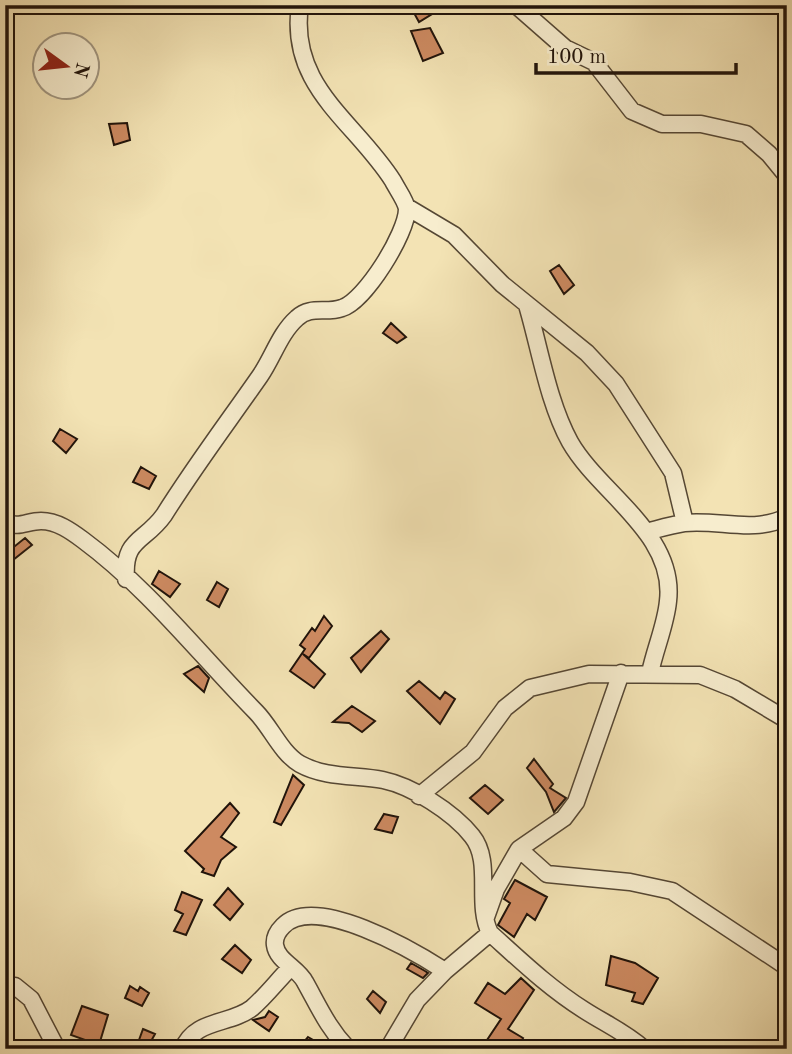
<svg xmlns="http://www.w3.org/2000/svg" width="792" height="1054" font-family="'Old Standard TT',serif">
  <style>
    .building { fill: #cd8a61; stroke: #20130a; stroke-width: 2 }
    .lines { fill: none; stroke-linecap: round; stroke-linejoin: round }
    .street-casing { stroke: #554734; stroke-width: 19 }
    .street { stroke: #f7edce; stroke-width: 16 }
  </style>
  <rect width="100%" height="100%" fill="#f3e3b4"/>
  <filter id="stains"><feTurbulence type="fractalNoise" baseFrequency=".00286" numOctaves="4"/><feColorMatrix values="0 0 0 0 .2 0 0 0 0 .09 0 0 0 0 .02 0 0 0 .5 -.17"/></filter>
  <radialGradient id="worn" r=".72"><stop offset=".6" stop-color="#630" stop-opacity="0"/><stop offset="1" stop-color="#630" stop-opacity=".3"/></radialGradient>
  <path class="building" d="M428 5 432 14 419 22 414 13Z
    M430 28 443 53 423 61 411 31Z
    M127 123 130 140 114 145 109 124Z
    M559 265 574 285 564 294 550 271Z
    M391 323 406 337 397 343 383 333Z
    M60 429 77 439 66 453 53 441Z
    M141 467 156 476 149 489 133 482Z
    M25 538 32 545 8 564 5 554Z
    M159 571 180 584 170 597 152 584Z
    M217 582 228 589 219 607 207 600Z
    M324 616 332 626 309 658 303 654 325 674 314 688 290 671 305 649 300 645 312 628 315 631Z
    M381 631 389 639 361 672 351 658Z
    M198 666 209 678 204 692 184 674Z
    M419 681 440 699 445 692 455 699 440 724 407 691Z
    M352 706 375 721 362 732 349 723 333 722Z
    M534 759 553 784 550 788 566 798 554 812 546 792 527 768Z
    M293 775 304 785 281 825 274 822Z
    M485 785 503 800 488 814 470 798Z
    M230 803 239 813 221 837 236 847 221 860 214 876 202 872 204 869 185 851Z
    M384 814 398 817 392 833 375 829Z
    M515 880 547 897 535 920 527 914 514 937 498 925 510 903 504 899Z
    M228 888 243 904 230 920 214 905Z
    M182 892 202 900 186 935 174 931 183 914 175 910Z
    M235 945 251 960 242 973 222 959Z
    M611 956 635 963 658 978 643 1004 632 1001 635 993 606 985Z
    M411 963 425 971 428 973 423 978 407 969Z
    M521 978 534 990 508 1029 523 1038 517 1049H481L501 1019 475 1003 488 983 505 994Z
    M130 986 138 991 140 987 149 993 142 1006 125 998Z
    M373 991 386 1002 380 1013 367 999Z
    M82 1006 108 1015 99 1045 71 1035Z
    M269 1011 278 1017 269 1031 253 1020 265 1017Z
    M143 1029 155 1034 150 1043 139 1040Z
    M308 1037 329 1049H298Z"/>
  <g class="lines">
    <g class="street-casing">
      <path id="street" d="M516 5 565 48 594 62 632 111 662 124H701L746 134 769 154 787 176
        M407 207 454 235 502 284 587 353 616 384 673 473 685 523
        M527 305C540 349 548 402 570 442 599 493 676 534 668 601 666 624 655 649 650 673
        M5 522C19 529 27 521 41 521 57 521 71 531 83 540 148 588 200 655 256 712 271 727 281 753 300 764 325 778 356 775 383 780 412 786 453 812 472 836 493 862 475 903 490 933 520 960 549 988 584 1010 604 1023 625 1032 644 1049
        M646 532C658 529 671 525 684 523 720 519 752 534 787 517
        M126 579C123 538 144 543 164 515 194 467 228 422 260 376 273 357 280 333 297 318 311 305 326 314 342 308 365 301 407 233 407 209 406 201 397 189 393 181 355 121 288 87 300 5
        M419 796 473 752 505 708 530 688 589 674 700 675 735 689 787 720
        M519 849 547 874 630 882 672 891 787 967
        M486 917 496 889 519 849 564 818 576 802 621 673
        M5 987 15 986 31 999 57 1049
        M183 1049C194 1019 230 1025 252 1008 266 996 278 980 291 967
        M348 1049C328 1028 319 1007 305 982 298 968 277 961 275 945 274 938 278 931 283 926 315 893 414 951 445 971
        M388 1049 417 1000 445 971 490 933"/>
    </g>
    <use href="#street" class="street"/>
  </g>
  <rect width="792" height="1054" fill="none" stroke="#f3e3b4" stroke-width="28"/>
  <rect x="7" y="7" width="778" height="1040" fill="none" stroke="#20130a" stroke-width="3.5"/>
  <rect x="14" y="14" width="764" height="1026" fill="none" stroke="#20130a" stroke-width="2"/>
  <g transform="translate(66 66) rotate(105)"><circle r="33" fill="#f7edce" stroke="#a19680" stroke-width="2"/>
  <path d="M0-5L12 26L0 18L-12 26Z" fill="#8f2418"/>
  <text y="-10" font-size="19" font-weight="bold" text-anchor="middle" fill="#20130a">N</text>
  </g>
  <path d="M536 63v10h200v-10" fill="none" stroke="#20130a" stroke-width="3.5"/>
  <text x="547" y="63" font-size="21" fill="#20130a" stroke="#f7edce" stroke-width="5" paint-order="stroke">100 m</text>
  <rect width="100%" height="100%" filter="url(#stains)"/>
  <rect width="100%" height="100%" fill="url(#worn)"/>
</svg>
